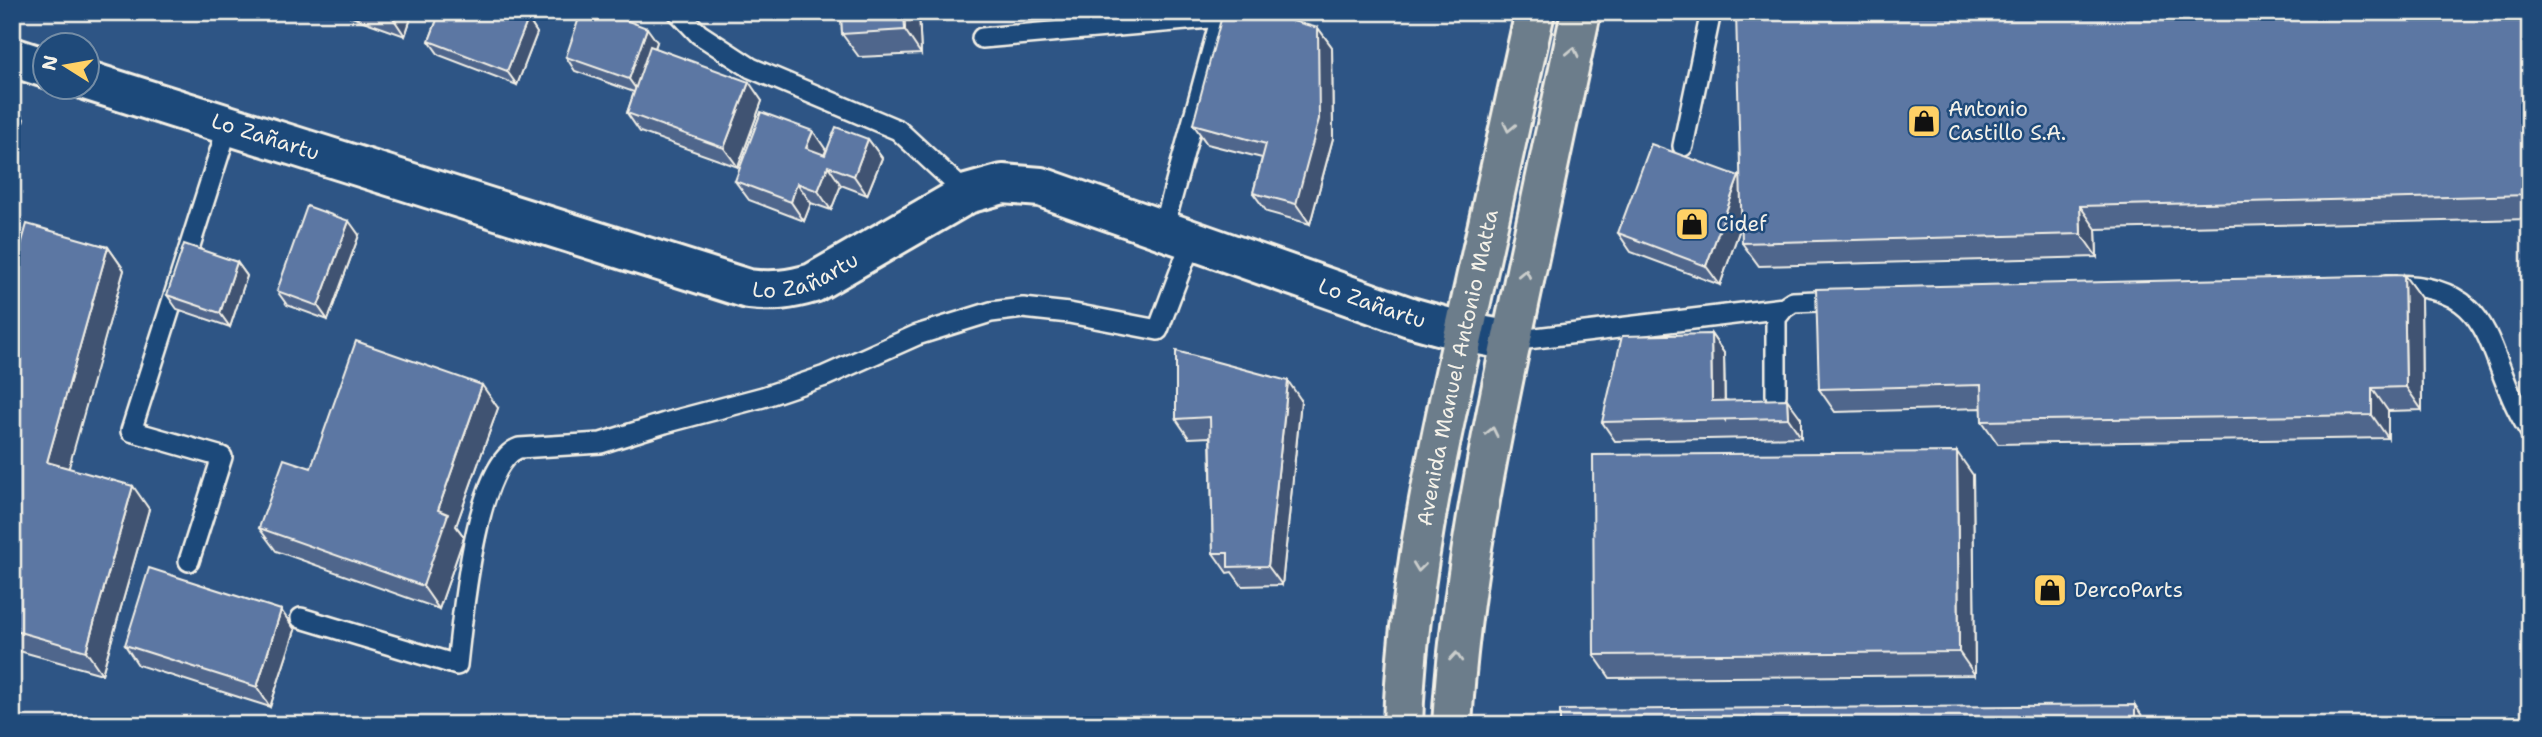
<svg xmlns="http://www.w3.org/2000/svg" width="2542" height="737" font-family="'Shantell Sans',sans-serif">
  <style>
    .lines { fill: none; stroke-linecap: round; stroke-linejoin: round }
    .service-casing { stroke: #f4f1e8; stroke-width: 24 }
    .minor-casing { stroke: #f4f1e8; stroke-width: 44 }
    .primary-casing { stroke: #f4f1e8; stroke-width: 44 }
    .service { stroke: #1f4a7a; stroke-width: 19 }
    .minor { stroke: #1f4a7a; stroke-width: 38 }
    .primary { stroke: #6c7d8b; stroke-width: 38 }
    .wall { fill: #4f668c; stroke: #f4f1e8; stroke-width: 2 }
    .shaded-wall { fill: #405372; stroke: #f4f1e8; stroke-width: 2 }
    .building { fill: #5c77a3; stroke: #f4f1e8; stroke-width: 2 }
    .oneway { stroke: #cbcecc }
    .labels { text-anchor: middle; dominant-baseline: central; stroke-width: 5; stroke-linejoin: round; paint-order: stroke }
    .poi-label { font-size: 21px; fill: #f4f1e8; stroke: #1f4a7a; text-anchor: start }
    .street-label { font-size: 21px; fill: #f4f1e8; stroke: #1f4a7a }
  </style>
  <rect width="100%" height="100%" fill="#2e5585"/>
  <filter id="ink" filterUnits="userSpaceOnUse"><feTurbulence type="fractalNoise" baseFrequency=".0143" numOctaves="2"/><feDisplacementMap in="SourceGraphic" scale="14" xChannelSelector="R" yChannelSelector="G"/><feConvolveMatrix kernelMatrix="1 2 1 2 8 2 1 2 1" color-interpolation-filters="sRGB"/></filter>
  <g filter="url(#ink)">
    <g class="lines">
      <g class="service-casing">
        <path id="service" d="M678 12 699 34 751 68 898 130 967 194
          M982 38 1278 12
          M1683 146 1711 12
          M1163 230 1221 17
          M2386 285C2504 282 2481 357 2530 431
          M1511 341 1784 308
          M1776 395V318L1784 308 1793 302 1842 300
          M189 561 222 457 131 431 228 126
          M301 618 457 665C462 622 475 463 519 448L601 443 665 423 763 397 825 376 917 335 991 312 1023 308 1069 313 1158 330 1192 240"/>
      </g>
      <g class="minor-casing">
        <g id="minor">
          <path d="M12 57 46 68"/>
          <path id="s1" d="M88 81 748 289C772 292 790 290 813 283L967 194 1003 184 1041 187 1410 317 1464 332 1511 341"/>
        </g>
      </g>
      <g class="primary-casing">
        <g id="primary">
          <path id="s2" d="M1403 725C1407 593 1435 461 1464 333 1488 226 1511 119 1535 12"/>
          <path d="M1452 725C1460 589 1487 456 1515 323 1537 219 1559 116 1581 12"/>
        </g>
      </g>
      <use href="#service" class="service"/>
      <use href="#minor" class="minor"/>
      <use href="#primary" class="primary"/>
    </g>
    <path class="wall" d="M338 12H413L405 36Z
      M440 12H523L522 16 528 19 537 33 517 85 439 55 429 41Z
      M841 12H919L921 54 859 57 842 34Z
      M2530 12V219L2096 229 2097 257 1759 266 1742 243V223L1720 285 1631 252 1618 233 1741 178Z
      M1318 28 1332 47 1333 138 1310 224 1267 212 1253 193 1262 158 1207 144 1193 124Z
      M657 42 655 48 762 101 738 167 640 132 627 113 634 92 575 71 566 57Z
      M868 139 882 158 867 195 841 185 831 210 811 203 804 221 749 200 735 181 826 150 824 155Z
      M359 235 328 320 287 305 277 291Z
      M108 247 124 270 68 468 149 509 102 674 12 649V277Z
      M237 262 247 276 230 327 177 309 167 295Z
      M2404 275 2421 298 2422 410 2388 411V438L1998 444 1982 421V408L1835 412 1819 389Z
      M1711 334 1724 353 1725 400 1801 418V437L1615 441 1602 422Z
      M1301 400 1282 585 1242 586 1232 572 1227 573 1213 553 1210 437 1189 438 1176 419Z
      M498 408 456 526 464 537 439 609 276 551 259 528 311 468Z
      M1973 475 1975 675 1610 678 1594 655Z
      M295 630 270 707 138 665 125 645Z"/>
    <path class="shaded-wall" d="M389 12H413L405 36Z
      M509 12H523L518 25Z
      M904 12H919L921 54 905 30Z
      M528 19 537 33 517 85 507 71Z
      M647 28 657 42 639 93 629 79Z
      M1318 28 1332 47 1333 138 1310 224 1296 204Z
      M749 82 762 101 738 167 724 148Z
      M14 105 24 119 12 168V113Z
      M813 131 826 150 820 167 806 148Z
      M868 139 882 158 867 195 854 176Z
      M828 166 841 185 831 210 818 191Z
      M1739 176 1752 195 1720 285 1706 266Z
      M797 183 811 203 804 221 791 202Z
      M2080 206 2096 229 2097 257 2081 234Z
      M349 221 359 235 328 320 318 306Z
      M108 247 124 270 64 485 47 462Z
      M237 262 247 276 230 327 220 313Z
      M2404 275 2421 298 2422 410 2406 387Z
      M1711 334 1724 353 1725 420 1712 401Z
      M1288 381 1301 400 1282 585 1268 566Z
      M482 385 498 408 456 526 464 537 439 609 423 586 438 510Z
      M2372 388 2388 411V438L2372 415Z
      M1787 399 1801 418V437L1788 418Z
      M1957 452 1973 475 1975 675 1959 652Z
      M133 486 149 509 102 674 86 651Z
      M281 610 295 630 270 707 257 687Z
      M2135 705 2148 725H2135Z"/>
    <path class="building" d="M440 12H511L528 19 507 71 429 41Z
      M581 12H604L647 28 629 79 566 57Z
      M841 12H904L905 30 842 34Z
      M1223 12H1260L1318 28 1319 119 1296 204 1253 193 1266 144 1193 124Z
      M1736 12H2530V195L2080 206 2081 234 1742 243Z
      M650 46 749 82 724 148 627 113Z
      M761 112 813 131 806 148 825 155 836 127 868 139 854 176 828 166 818 191 797 183 791 202 735 181Z
      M1651 144 1739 176 1706 266 1618 233Z
      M307 206 349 221 318 306 277 291Z
      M27 224 108 247 47 462 133 486 86 651 12 630V277Z
      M184 244 237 262 220 313 167 295Z
      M2404 275 2406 387 2372 388V415L1982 421 1981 385 1819 389 1816 289Z
      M1711 334 1712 401 1787 399 1788 418 1602 422 1622 336Z
      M356 341 482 385 438 510 448 514 423 586 259 528 284 459 311 468Z
      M1176 351 1288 381 1268 566 1228 567V553H1213L1210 417 1176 419Z
      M1957 452 1959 652 1594 655 1593 455Z
      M149 568 281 610 257 687 125 645Z
      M2135 705V725H1560V710Z"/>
    <defs><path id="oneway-chevron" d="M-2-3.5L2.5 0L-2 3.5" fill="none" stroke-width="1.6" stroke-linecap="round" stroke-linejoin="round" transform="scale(1.75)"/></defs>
    <g class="oneway">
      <use href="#oneway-chevron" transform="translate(1573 52) rotate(-78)"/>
      <use href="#oneway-chevron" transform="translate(1509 127) rotate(102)"/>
      <use href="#oneway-chevron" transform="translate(1525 274) rotate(-78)"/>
      <use href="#oneway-chevron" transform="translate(1492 432) rotate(-78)"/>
      <use href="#oneway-chevron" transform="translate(1419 567) rotate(97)"/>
      <use href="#oneway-chevron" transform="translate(1456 657) rotate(-85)"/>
    </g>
  </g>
  <defs>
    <g id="shop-square" transform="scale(1.75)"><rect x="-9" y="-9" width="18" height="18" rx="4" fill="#ffd166" stroke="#1f4a7a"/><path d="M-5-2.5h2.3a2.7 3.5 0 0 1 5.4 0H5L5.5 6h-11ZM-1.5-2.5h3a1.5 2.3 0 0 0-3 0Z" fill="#111"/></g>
  </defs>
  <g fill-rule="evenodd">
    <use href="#shop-square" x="1924" y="121"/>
    <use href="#shop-square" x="1692" y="224"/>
    <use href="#shop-square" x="2050" y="590"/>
  </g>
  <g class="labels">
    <g class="poi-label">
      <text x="1948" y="109">Antonio<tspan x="1948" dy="24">Castillo S.A.</tspan></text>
      <text x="1716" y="224">Cidef</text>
      <text x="2074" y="590">DercoParts</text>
    </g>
    <g class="street-label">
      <text stroke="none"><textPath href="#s1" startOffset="186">Lo Zañartu</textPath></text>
      <text stroke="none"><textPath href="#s1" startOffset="752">Lo Zañartu</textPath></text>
      <text stroke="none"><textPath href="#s1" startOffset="1362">Lo Zañartu</textPath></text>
      <text stroke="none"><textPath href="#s2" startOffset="362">Avenida Manuel Antonio Matta</textPath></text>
    </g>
  </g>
  <rect width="2542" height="737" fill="none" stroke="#1f4a7a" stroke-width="42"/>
  <rect x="21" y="21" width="2500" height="695" fill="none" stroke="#f4f1e8" stroke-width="2.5" filter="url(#ink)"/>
  <g transform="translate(66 66) rotate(281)"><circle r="33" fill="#1f4a7a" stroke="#748da6" stroke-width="2"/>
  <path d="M0-5L12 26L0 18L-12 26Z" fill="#ffd166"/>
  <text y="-10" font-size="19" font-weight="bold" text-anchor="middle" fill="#f4f1e8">N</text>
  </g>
</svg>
